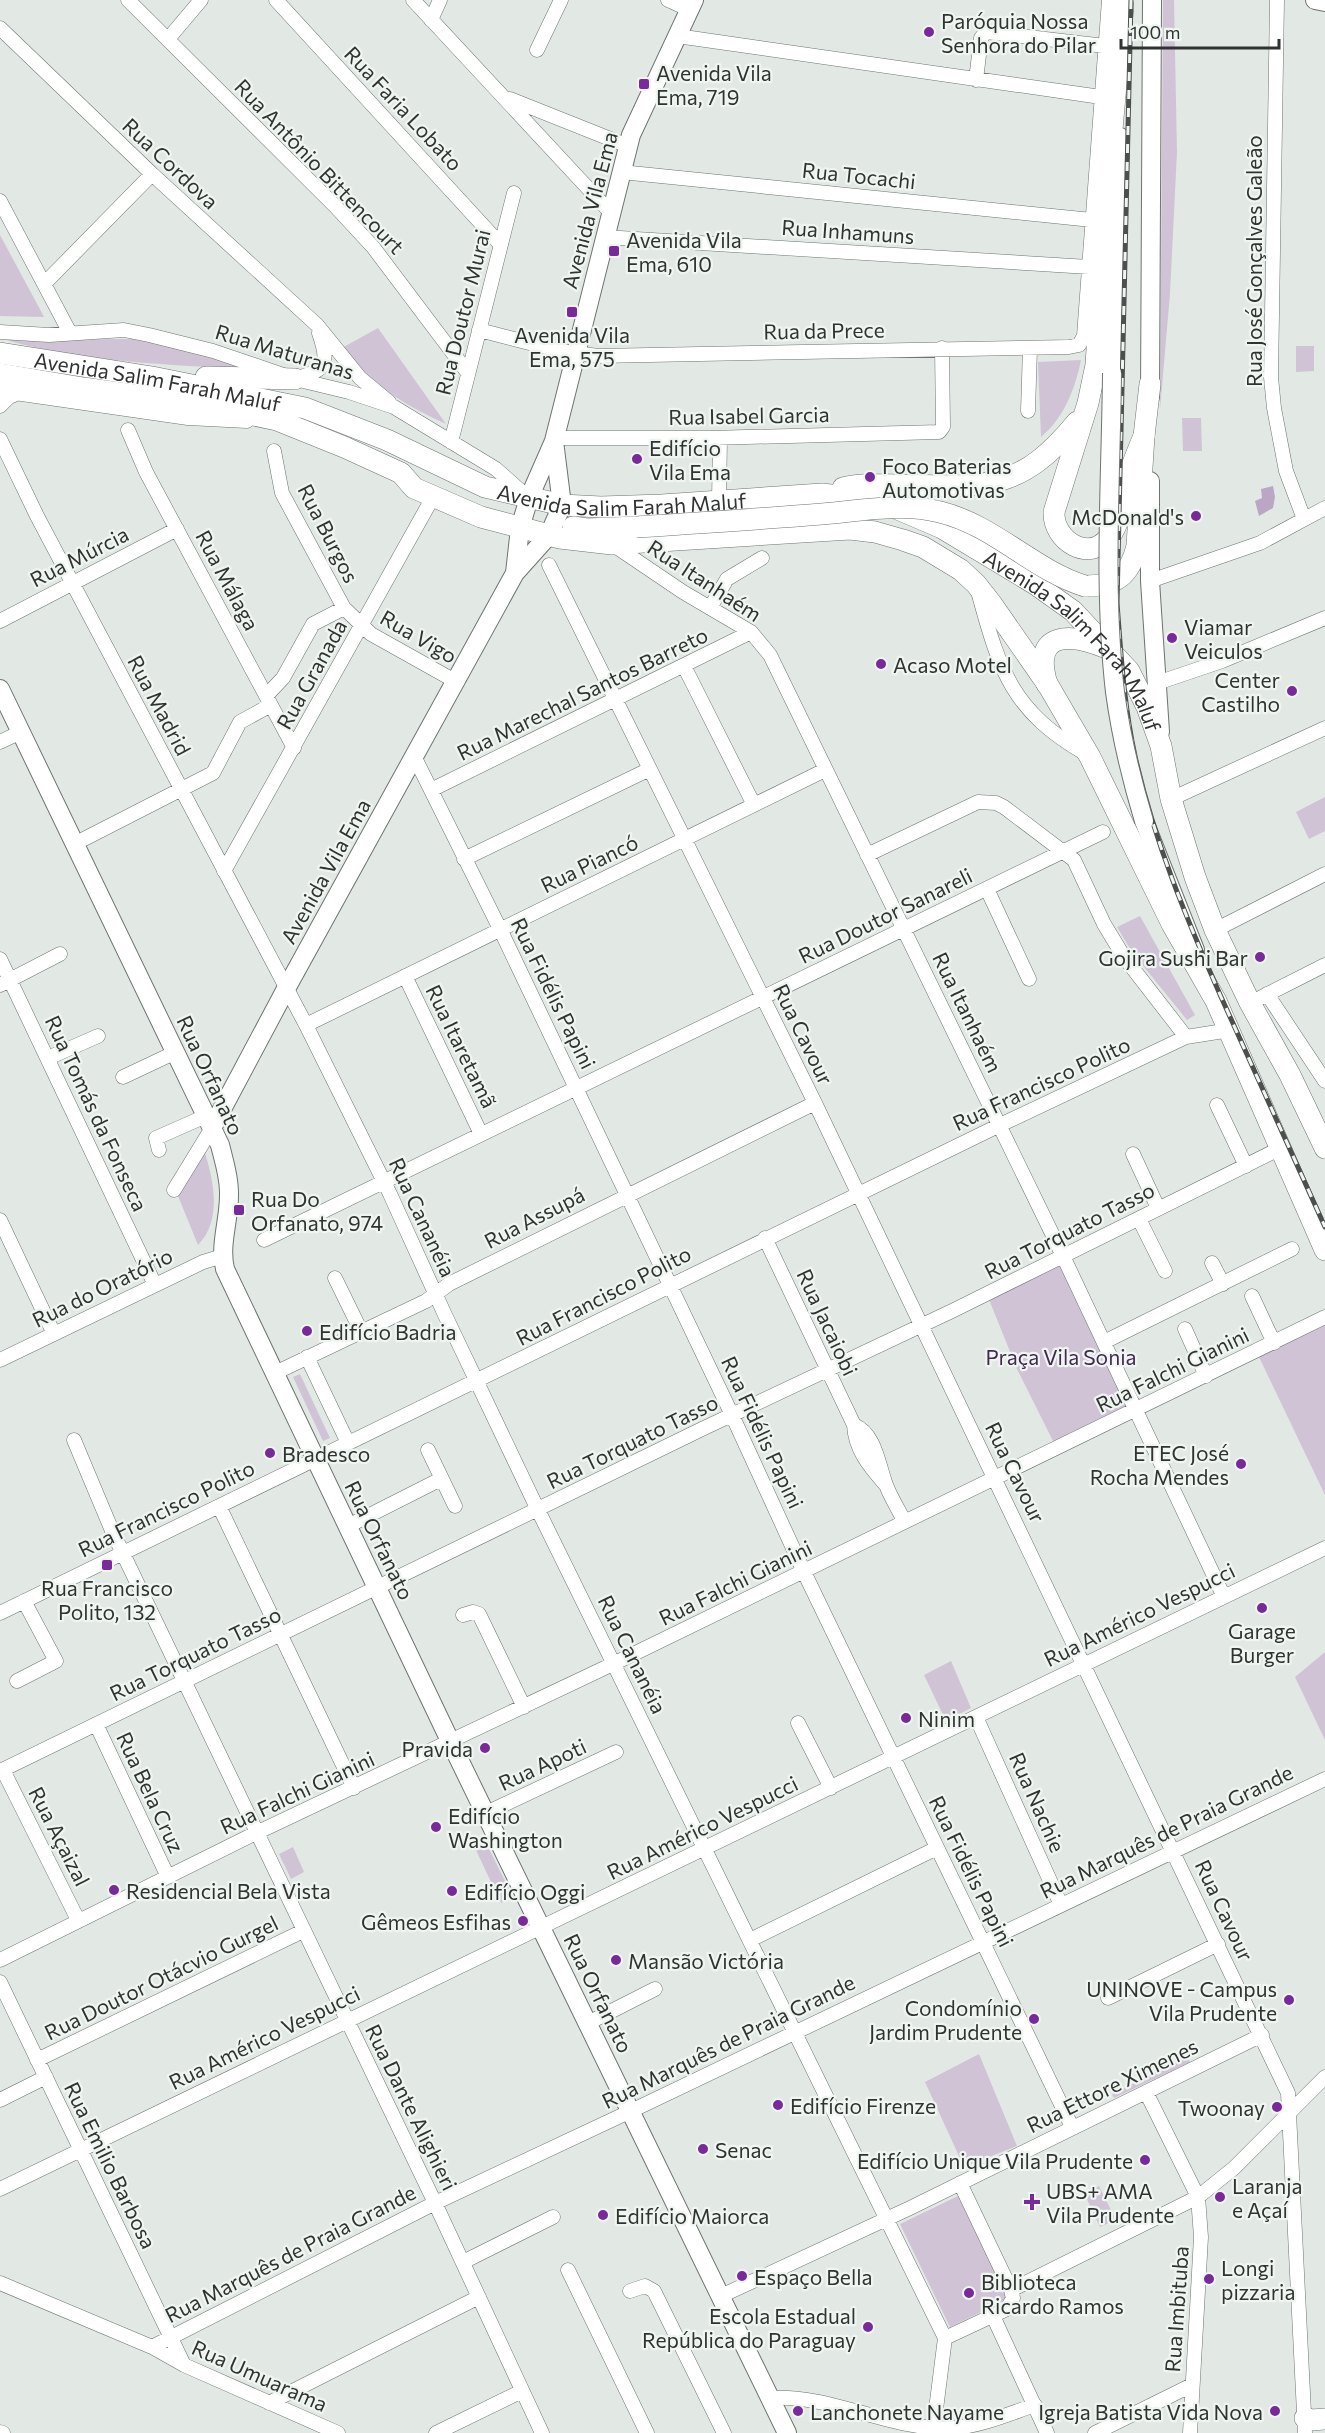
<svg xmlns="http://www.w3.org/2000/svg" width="1325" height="2433" font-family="Commissioner,sans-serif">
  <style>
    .green { fill: #d0c3d6 }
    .water { fill: #bba6c6 }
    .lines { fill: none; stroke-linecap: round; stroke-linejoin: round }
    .minor-casing { stroke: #6e7470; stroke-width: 15 }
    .major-casing { stroke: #6e7470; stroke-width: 20 }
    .highway-casing { stroke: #6e7470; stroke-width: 22 }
    .minor { stroke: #fff; stroke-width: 14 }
    .major { stroke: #fff; stroke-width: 18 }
    .highway { stroke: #fff; stroke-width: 21 }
    .rail-casing { stroke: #4c4f4d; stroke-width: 5 }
    .rail { stroke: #eff6f2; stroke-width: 3; stroke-dasharray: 9; stroke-linecap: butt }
    .major-bridge-casing { stroke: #6e7470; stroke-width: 20; stroke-linecap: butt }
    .highway-bridge-casing { stroke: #6e7470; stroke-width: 22; stroke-linecap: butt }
    .major-bridge { stroke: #fff; stroke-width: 18 }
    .highway-bridge { stroke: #fff; stroke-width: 21 }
    .poi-dot { fill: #79299a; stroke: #eff6f2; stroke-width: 2 }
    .labels { text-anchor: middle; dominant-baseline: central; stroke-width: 4.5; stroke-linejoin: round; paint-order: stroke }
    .poi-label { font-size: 21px; fill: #313332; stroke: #eff6f2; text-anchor: start }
    .street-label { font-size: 21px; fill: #313332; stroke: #eff6f2 }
    .park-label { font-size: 21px; fill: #452852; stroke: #eff6f2 }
  </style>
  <rect width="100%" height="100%" fill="#e2e9e4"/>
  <path class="green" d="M1163 0H1174L1177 152 1170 294 1160 410Z
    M0 235 42 313 44 317 0 316Z
    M378 328 446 424C406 406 369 383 340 349Z
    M133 339 209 355 250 369C168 365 85 362 6 340Z
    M1296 346H1314V371L1296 372Z
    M1081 360C1075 389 1064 418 1041 437L1038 362Z
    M1182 418H1201L1202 451H1183Z
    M1325 797V831L1309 839 1296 812Z
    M1140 916 1195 1015 1187 1020 1132 952 1117 927Z
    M205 1153C214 1182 222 1221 198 1245L178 1196Z
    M1065 1260 1136 1409 1057 1449 1017 1369 988 1297Z
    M1325 1324V1495L1259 1357Z
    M300 1374 330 1438 323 1441 293 1377Z
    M1325 1652V1740L1295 1677Z
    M951 1661 971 1708 946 1721 924 1675Z
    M485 1841 513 1897 501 1903 474 1846Z
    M293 1847 304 1872 291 1879 279 1854Z
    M979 2054 1017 2146 964 2167 925 2082Z
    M1187 2057 1190 2062 1114 2098 1112 2094Z
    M1099 2186 1116 2220 1100 2227 1084 2193Z
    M958 2196 1006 2293V2298L1002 2302 950 2327 900 2224Z"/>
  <path class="water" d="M1273 486 1275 497 1273 508 1259 516 1255 501 1262 498 1261 489Z"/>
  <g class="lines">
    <g class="minor-casing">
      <path id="minor" d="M128 0 335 206 373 247 468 373
        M276 0 500 244
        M413 0 611 213
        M668 0 690 10
        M1277 0 1271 377 1274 408 1286 471 1304 519
        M431 20 440 0
        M0 28 152 174 317 325 360 378 389 402
        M677 36 1101 97
        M168 39 201 0
        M537 50 561 0
        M976 80 981 38 986 32 1105 46
        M510 99 628 146
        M621 172 1092 220
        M0 201 70 333
        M604 237 1089 267
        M44 284 152 174
        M479 330 561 351 598 356 1069 347 1079 345 1084 336 1109 0
        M0 332 49 335 124 330 149 335 213 351 295 379 349 392 394 407 496 469 523 493
        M297 378C328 370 329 362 319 333
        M0 391 188 418 247 421
        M0 406 9 397 16 394
        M1028 411 1030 348
        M128 430 146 472 294 748
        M555 438H710L939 432 943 427 942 348
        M0 439 37 516 306 1025 390 1194 445 1315 538 1510 945 2338
        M451 442 514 193
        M274 451 282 493 344 608 371 634 455 681
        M719 501 720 438
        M612 544 683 592 751 632 770 655 1063 1256 1224 1597
        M549 565 815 1103 1288 2093 1305 2433
        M1150 581 1260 543 1325 508
        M979 595C1000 672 1013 712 1086 754
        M710 608 727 579 762 558
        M0 621 177 529
        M684 666 754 805
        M1157 683 1222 661 1325 618
        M266 696 283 678 313 624 344 608
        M0 742 21 732
        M414 756 500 929 732 1415 804 1572 1072 2127
        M431 790 751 632
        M1171 799 1325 728
        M84 839 213 773 240 722 271 705
        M867 855 978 802 996 803 1004 807 1074 860 1104 924 1124 957 1186 1037
        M464 859 650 769
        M224 871 433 497
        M987 889 1029 979
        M1215 930 1325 874
        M0 959 155 1285
        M405 976 481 1134
        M0 985 60 954
        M1267 994 1325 1081
        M1260 998 1325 965
        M306 1025 825 770
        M48 1058 98 1036
        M123 1077 176 1052
        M1217 1105 1246 1166
        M159 1150 156 1138 206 1116
        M1133 1154 1158 1208
        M174 1190 212 1128
        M1139 1219 1165 1271
        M0 1220 54 1334
        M765 1238 854 1425C855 1449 869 1466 885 1484
        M264 1240 1103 832
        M1212 1263 1223 1284
        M335 1278 361 1331
        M1252 1296 1274 1343
        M1185 1329 1206 1376
        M1104 1342 1292 1249
        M307 1357 348 1443
        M0 1360 203 1262 223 1256
        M275 1373 426 1301 449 1284 815 1103
        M854 1425C875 1434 878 1462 885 1482 889 1495 898 1508 904 1521
        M74 1440 113 1533
        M428 1450 455 1506
        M219 1506 354 1788
        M348 1526 441 1479
        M117 1541 435 2203 542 2433
        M0 1613 1000 1125 1186 1037 1230 1030
        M463 1615 473 1612 479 1614 524 1707
        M17 1681 56 1661 24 1601
        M976 1717 1061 1905
        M798 1723 831 1788
        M96 1724 168 1877
        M3 1770 78 1920
        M0 1771 702 1429 952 1311 1281 1148
        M486 1813 616 1752
        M750 1940 937 1848
        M0 1960 256 1833 615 1663 1325 1317
        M0 1982 184 2365
        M1108 1998 1218 1944
        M588 2023 655 1989
        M37 2060 303 1931
        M1146 2092 1198 2197 1201 2237 1190 2433
        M0 2100 46 2077
        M0 2189 1325 1548
        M463 2262 553 2217
        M568 2270 647 2433
        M0 2283 152 2347 184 2365 338 2433
        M1011 2290 1198 2197 1234 2168 1325 2077
        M630 2291 645 2286 654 2291 724 2433
        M721 2296 910 2208 1262 2035
        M993 2316 1047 2433
        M945 2338 1007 2309 1013 2298 1011 2290 960 2183
        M152 2347 435 2203 631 2111 1325 1779
        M771 2398C830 2394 893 2431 951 2428 979 2427 1008 2414 1035 2405
        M269 2403 479 2297
        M0 2432 3 2433
        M436 2433 522 2391
        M933 2433 945 2338
        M1095 2433 1192 2385"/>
    </g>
    <g class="major-casing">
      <path id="major" d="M1315 0 1325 2
        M1112 373 1120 137
        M1150 397 1152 0
        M1150 481V581L1160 732
        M515 573 520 528 529 498 554 441 631 135 694 0
        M0 689 220 1145C224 1161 229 1176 229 1192 230 1218 219 1244 225 1269L451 1743 787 2433
        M1144 821 1195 950
        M212 1128 287 987 515 573 549 535 562 505 554 441"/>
    </g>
    <g class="highway-casing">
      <g id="highway">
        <path d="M1123 6 1109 163 1096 365 1088 403 1054 512C1053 541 1090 564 1110 536 1121 521 1123 497 1128 479 1132 464 1138 450 1144 436"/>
        <path id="s1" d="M0 353 152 377 305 408 387 440 485 487 562 505 601 507 662 505 822 494 879 501 942 528 1035 584 1073 611 1129 671 1147 707 1161 746 1171 799 1195 877 1215 930 1250 1003 1290 1075 1325 1148"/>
        <path d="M0 374 83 388 206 405 277 420 344 447 401 473 414 488 481 517 560 538 612 544 850 529 875 532 903 540 923 547 961 570 976 584 991 603 1048 685 1090 757 1172 924 1216 1001 1325 1250"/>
        <path d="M206 377 295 379"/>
        <path d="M843 488C862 483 882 485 902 485 985 487 1020 492 1077 422"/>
        <path d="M573 527 587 529 636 527"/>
        <path d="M1085 586C1115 586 1130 576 1137 546L1144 436 1150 384"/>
        <path d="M1047 684C1031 630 1071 633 1107 648"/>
        <path d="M1305 2418 1312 2420 1325 2419"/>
      </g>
    </g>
    <use href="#minor" class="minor"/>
    <use href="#major" class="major"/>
    <use href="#highway" class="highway"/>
    <g class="rail-casing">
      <path id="rail" d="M1131 0 1117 603C1121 655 1124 706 1135 756 1154 841 1187 920 1222 999 1256 1075 1291 1151 1325 1227"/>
    </g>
    <use href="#rail" class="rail"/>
    <g class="major-bridge-casing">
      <path id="major-bridge" d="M1112 373C1111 479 1103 587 1115 692 1121 736 1131 778 1144 821"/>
    </g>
    <g class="highway-bridge-casing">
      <path id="highway-bridge" d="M636 527C698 523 760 519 822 514 860 511 902 502 940 512 994 525 1033 570 1085 586"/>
    </g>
    <use href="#major-bridge" class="major-bridge"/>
    <use href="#highway-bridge" class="highway-bridge"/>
  </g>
  <g class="poi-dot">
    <circle cx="929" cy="32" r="6"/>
    <rect x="638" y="78" width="12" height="12" rx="3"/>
    <rect x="608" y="245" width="12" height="12" rx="3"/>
    <rect x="566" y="306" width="12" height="12" rx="3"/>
    <circle cx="637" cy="459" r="6"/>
    <circle cx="870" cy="477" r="6"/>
    <circle cx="1196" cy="516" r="6"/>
    <circle cx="1172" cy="638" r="6"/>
    <circle cx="881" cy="664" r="6"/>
    <circle cx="1292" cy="691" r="6"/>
    <circle cx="1260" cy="957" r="6"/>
    <rect x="233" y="1204" width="12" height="12" rx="3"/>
    <circle cx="307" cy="1331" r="6"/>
    <circle cx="270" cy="1453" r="6"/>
    <circle cx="1241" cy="1464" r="6"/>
    <rect x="101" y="1559" width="12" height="12" rx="3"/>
    <circle cx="1262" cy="1608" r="6"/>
    <circle cx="906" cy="1718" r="6"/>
    <circle cx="485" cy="1748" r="6"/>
    <circle cx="436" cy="1827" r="6"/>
    <circle cx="114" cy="1890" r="6"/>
    <circle cx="452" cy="1891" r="6"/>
    <circle cx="523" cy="1921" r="6"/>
    <circle cx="616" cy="1960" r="6"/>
    <circle cx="1289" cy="2000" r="6"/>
    <circle cx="1034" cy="2019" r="6"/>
    <circle cx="778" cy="2105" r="6"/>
    <circle cx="1277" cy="2107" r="6"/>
    <circle cx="703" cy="2149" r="6"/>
    <circle cx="1145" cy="2160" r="6"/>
    <circle cx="1220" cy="2197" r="6"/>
    <path d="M1029 2193h6v6h6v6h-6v6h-6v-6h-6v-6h6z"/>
    <circle cx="603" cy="2215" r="6"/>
    <circle cx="742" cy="2276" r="6"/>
    <circle cx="1209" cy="2279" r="6"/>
    <circle cx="969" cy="2293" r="6"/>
    <circle cx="868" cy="2327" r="6"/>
    <circle cx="798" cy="2411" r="6"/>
    <circle cx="1275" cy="2411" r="6"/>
  </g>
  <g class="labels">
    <g class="poi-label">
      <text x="941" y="20">Paróquia Nossa<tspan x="941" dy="24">Senhora do Pilar</tspan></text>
      <text x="656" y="72">Avenida Vila<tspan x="656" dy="24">Ema, 719</tspan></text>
      <text x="626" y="239">Avenida Vila<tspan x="626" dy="24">Ema, 610</tspan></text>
      <text x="572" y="334" text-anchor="middle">Avenida Vila<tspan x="572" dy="24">Ema, 575</tspan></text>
      <text x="649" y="447">Edifício<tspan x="649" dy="24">Vila Ema</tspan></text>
      <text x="882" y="465">Foco Baterias<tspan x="882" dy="24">Automotivas</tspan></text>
      <text x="1184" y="516" text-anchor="end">McDonald's</text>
      <text x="1184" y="626">Viamar<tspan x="1184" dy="24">Veiculos</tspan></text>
      <text x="893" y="664">Acaso Motel</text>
      <text x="1280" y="679" text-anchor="end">Center<tspan x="1280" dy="24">Castilho</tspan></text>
      <text x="1248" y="957" text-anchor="end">Gojira Sushi Bar</text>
      <text x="251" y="1198">Rua Do<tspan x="251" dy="24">Orfanato, 974</tspan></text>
      <text x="319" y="1331">Edifício Badria</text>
      <text x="1229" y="1452" text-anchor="end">ETEC José<tspan x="1229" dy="24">Rocha Mendes</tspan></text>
      <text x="282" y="1453">Bradesco</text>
      <text x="107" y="1587" text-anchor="middle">Rua Francisco<tspan x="107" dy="24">Polito, 132</tspan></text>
      <text x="1262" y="1630" text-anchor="middle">Garage<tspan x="1262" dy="24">Burger</tspan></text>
      <text x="918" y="1718">Ninim</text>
      <text x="473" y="1748" text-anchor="end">Pravida</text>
      <text x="448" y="1815">Edifício<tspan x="448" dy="24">Washington</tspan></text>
      <text x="126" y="1890">Residencial Bela Vista</text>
      <text x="464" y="1891">Edifício Oggi</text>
      <text x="511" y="1921" text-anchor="end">Gêmeos Esfihas</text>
      <text x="628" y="1960">Mansão Victória</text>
      <text x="1277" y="1988" text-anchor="end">UNINOVE - Campus<tspan x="1277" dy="24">Vila Prudente</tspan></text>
      <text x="1022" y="2007" text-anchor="end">Condomínio<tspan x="1022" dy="24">Jardim Prudente</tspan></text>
      <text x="790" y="2105">Edifício Firenze</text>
      <text x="1265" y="2107" text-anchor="end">Twoonay</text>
      <text x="715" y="2149">Senac</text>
      <text x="1133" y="2160" text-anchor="end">Edifício Unique Vila Prudente</text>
      <text x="1232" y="2185">Laranja<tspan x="1232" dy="24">e Açaí</tspan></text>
      <text x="1046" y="2190">UBS+ AMA<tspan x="1046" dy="24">Vila Prudente</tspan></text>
      <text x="615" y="2215">Edifício Maiorca</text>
      <text x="1221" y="2267">Longi<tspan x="1221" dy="24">pizzaria</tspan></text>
      <text x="754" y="2276">Espaço Bella</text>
      <text x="981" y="2281">Biblioteca<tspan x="981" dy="24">Ricardo Ramos</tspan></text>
      <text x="856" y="2315" text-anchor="end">Escola Estadual<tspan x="856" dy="24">República do Paraguay</tspan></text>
      <text x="810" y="2411">Lanchonete Nayame</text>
      <text x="1263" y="2411" text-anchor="end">Igreja Batista Vida Nova</text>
    </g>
    <g class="street-label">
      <text transform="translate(404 108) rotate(47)">Rua Faria Lobato</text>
      <text transform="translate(171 163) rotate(43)">Rua Cordova</text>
      <text transform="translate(320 166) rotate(46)">Rua Antônio Bittencourt</text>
      <text transform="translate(859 175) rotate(6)">Rua Tocachi</text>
      <text transform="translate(589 210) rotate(-75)">Avenida Vila Ema</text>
      <text transform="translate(848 231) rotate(4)">Rua Inhamuns</text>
      <text transform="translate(1253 261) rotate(-90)">Rua José Gonçalves Galeão</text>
      <text transform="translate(462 312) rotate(-76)">Rua Doutor Murai</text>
      <text transform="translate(824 330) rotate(-1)">Rua da Prece</text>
      <text transform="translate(285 351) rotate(17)">Rua Maturanas</text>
      <text stroke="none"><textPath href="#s1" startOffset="160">Avenida Salim Farah Maluf</textPath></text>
      <text transform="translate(749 415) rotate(-1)">Rua Isabel Garcia</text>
      <text stroke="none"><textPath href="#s1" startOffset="645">Avenida Salim Farah Maluf</textPath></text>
      <text transform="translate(329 533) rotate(63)">Rua Burgos</text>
      <text transform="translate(79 556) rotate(-27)">Rua Múrcia</text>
      <text transform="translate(228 580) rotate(62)">Rua Málaga</text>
      <text transform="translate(705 580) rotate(33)">Rua Itanhaém</text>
      <text transform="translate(419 636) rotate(30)">Rua Vigo</text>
      <text stroke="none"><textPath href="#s1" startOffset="1149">Avenida Salim Farah Maluf</textPath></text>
      <text transform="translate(311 674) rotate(-61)">Rua Granada</text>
      <text transform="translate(582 693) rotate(-26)">Rua Marechal Santos Barreto</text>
      <text transform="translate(160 705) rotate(62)">Rua Madrid</text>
      <text transform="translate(589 863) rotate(-26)">Rua Piancó</text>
      <text transform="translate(325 871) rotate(-61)">Avenida Vila Ema</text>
      <text transform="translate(885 915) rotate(-26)">Rua Doutor Sanareli</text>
      <text transform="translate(554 993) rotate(64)">Rua Fidélis Papini</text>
      <text transform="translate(968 1012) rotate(64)">Rua Itanhaém</text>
      <text transform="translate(804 1034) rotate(64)">Rua Cavour</text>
      <text transform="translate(462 1046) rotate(64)">Rua Itaretamã</text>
      <text transform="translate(211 1075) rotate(65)">Rua Orfanato</text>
      <text transform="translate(1041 1083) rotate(-25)">Rua Francisco Polito</text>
      <text transform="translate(97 1113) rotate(65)">Rua Tomás da Fonseca</text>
      <text transform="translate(423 1217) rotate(65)">Rua Cananéia</text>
      <text transform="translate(534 1217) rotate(-27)">Rua Assupá</text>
      <text transform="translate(1069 1230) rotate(-27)">Rua Torquato Tasso</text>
      <text transform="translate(102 1287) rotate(-26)">Rua do Oratório</text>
      <text transform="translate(603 1295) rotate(-27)">Rua Francisco Polito</text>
      <text transform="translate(828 1322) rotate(65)">Rua Jacaiobi</text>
      <text transform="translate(1172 1369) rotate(-26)">Rua Falchi Gianini</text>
      <text transform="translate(763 1432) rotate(65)">Rua Fidélis Papini</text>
      <text transform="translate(632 1441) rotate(-26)">Rua Torquato Tasso</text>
      <text transform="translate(1016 1472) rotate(64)">Rua Cavour</text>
      <text transform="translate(166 1508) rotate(-26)">Rua Francisco Polito</text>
      <text transform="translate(380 1540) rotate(64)">Rua Orfanato</text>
      <text transform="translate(735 1582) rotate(-26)">Rua Falchi Gianini</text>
      <text transform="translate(1139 1614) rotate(-26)">Rua Américo Vespucci</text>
      <text transform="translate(195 1653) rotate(-26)">Rua Torquato Tasso</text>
      <text transform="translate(633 1654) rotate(64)">Rua Cananéia</text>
      <text transform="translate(542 1764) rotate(-25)">Rua Apoti</text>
      <text transform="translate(151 1792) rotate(65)">Rua Bela Cruz</text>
      <text transform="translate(297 1792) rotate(-25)">Rua Falchi Gianini</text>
      <text transform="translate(1038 1802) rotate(66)">Rua Nachie</text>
      <text transform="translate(702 1827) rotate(-26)">Rua Américo Vespucci</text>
      <text transform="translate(1166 1831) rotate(-26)">Rua Marquês de Praia Grande</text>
      <text transform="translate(60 1836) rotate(63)">Rua Açaizal</text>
      <text transform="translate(972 1871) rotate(64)">Rua Fidélis Papini</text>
      <text transform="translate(1225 1910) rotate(65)">Rua Cavour</text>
      <text transform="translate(161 1977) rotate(-26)">Rua Doutor Otácvio Gurgel</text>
      <text transform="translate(599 1993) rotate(64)">Rua Orfanato</text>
      <text transform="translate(264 2037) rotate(-26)">Rua Américo Vespucci</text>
      <text transform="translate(728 2041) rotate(-26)">Rua Marquês de Praia Grande</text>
      <text transform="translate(1112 2085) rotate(-26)">Rua Ettore Ximenes</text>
      <text transform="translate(412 2107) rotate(64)">Rua Dante Alighieri</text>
      <text transform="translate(111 2165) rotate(64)">Rua Emilio Barbosa</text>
      <text transform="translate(290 2253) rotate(-27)">Rua Marquês de Praia Grande</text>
      <text transform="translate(1176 2309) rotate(-86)">Rua Imbituba</text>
      <text transform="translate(260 2375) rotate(24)">Rua Umuarama</text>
    </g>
    <g class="park-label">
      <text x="1061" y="1356">Praça Vila Sonia</text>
    </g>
  </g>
  <path d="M1121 39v9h158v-9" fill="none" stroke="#313332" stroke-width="3"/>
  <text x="1130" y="39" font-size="18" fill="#313332" stroke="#eff6f2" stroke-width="4.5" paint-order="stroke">100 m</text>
</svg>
